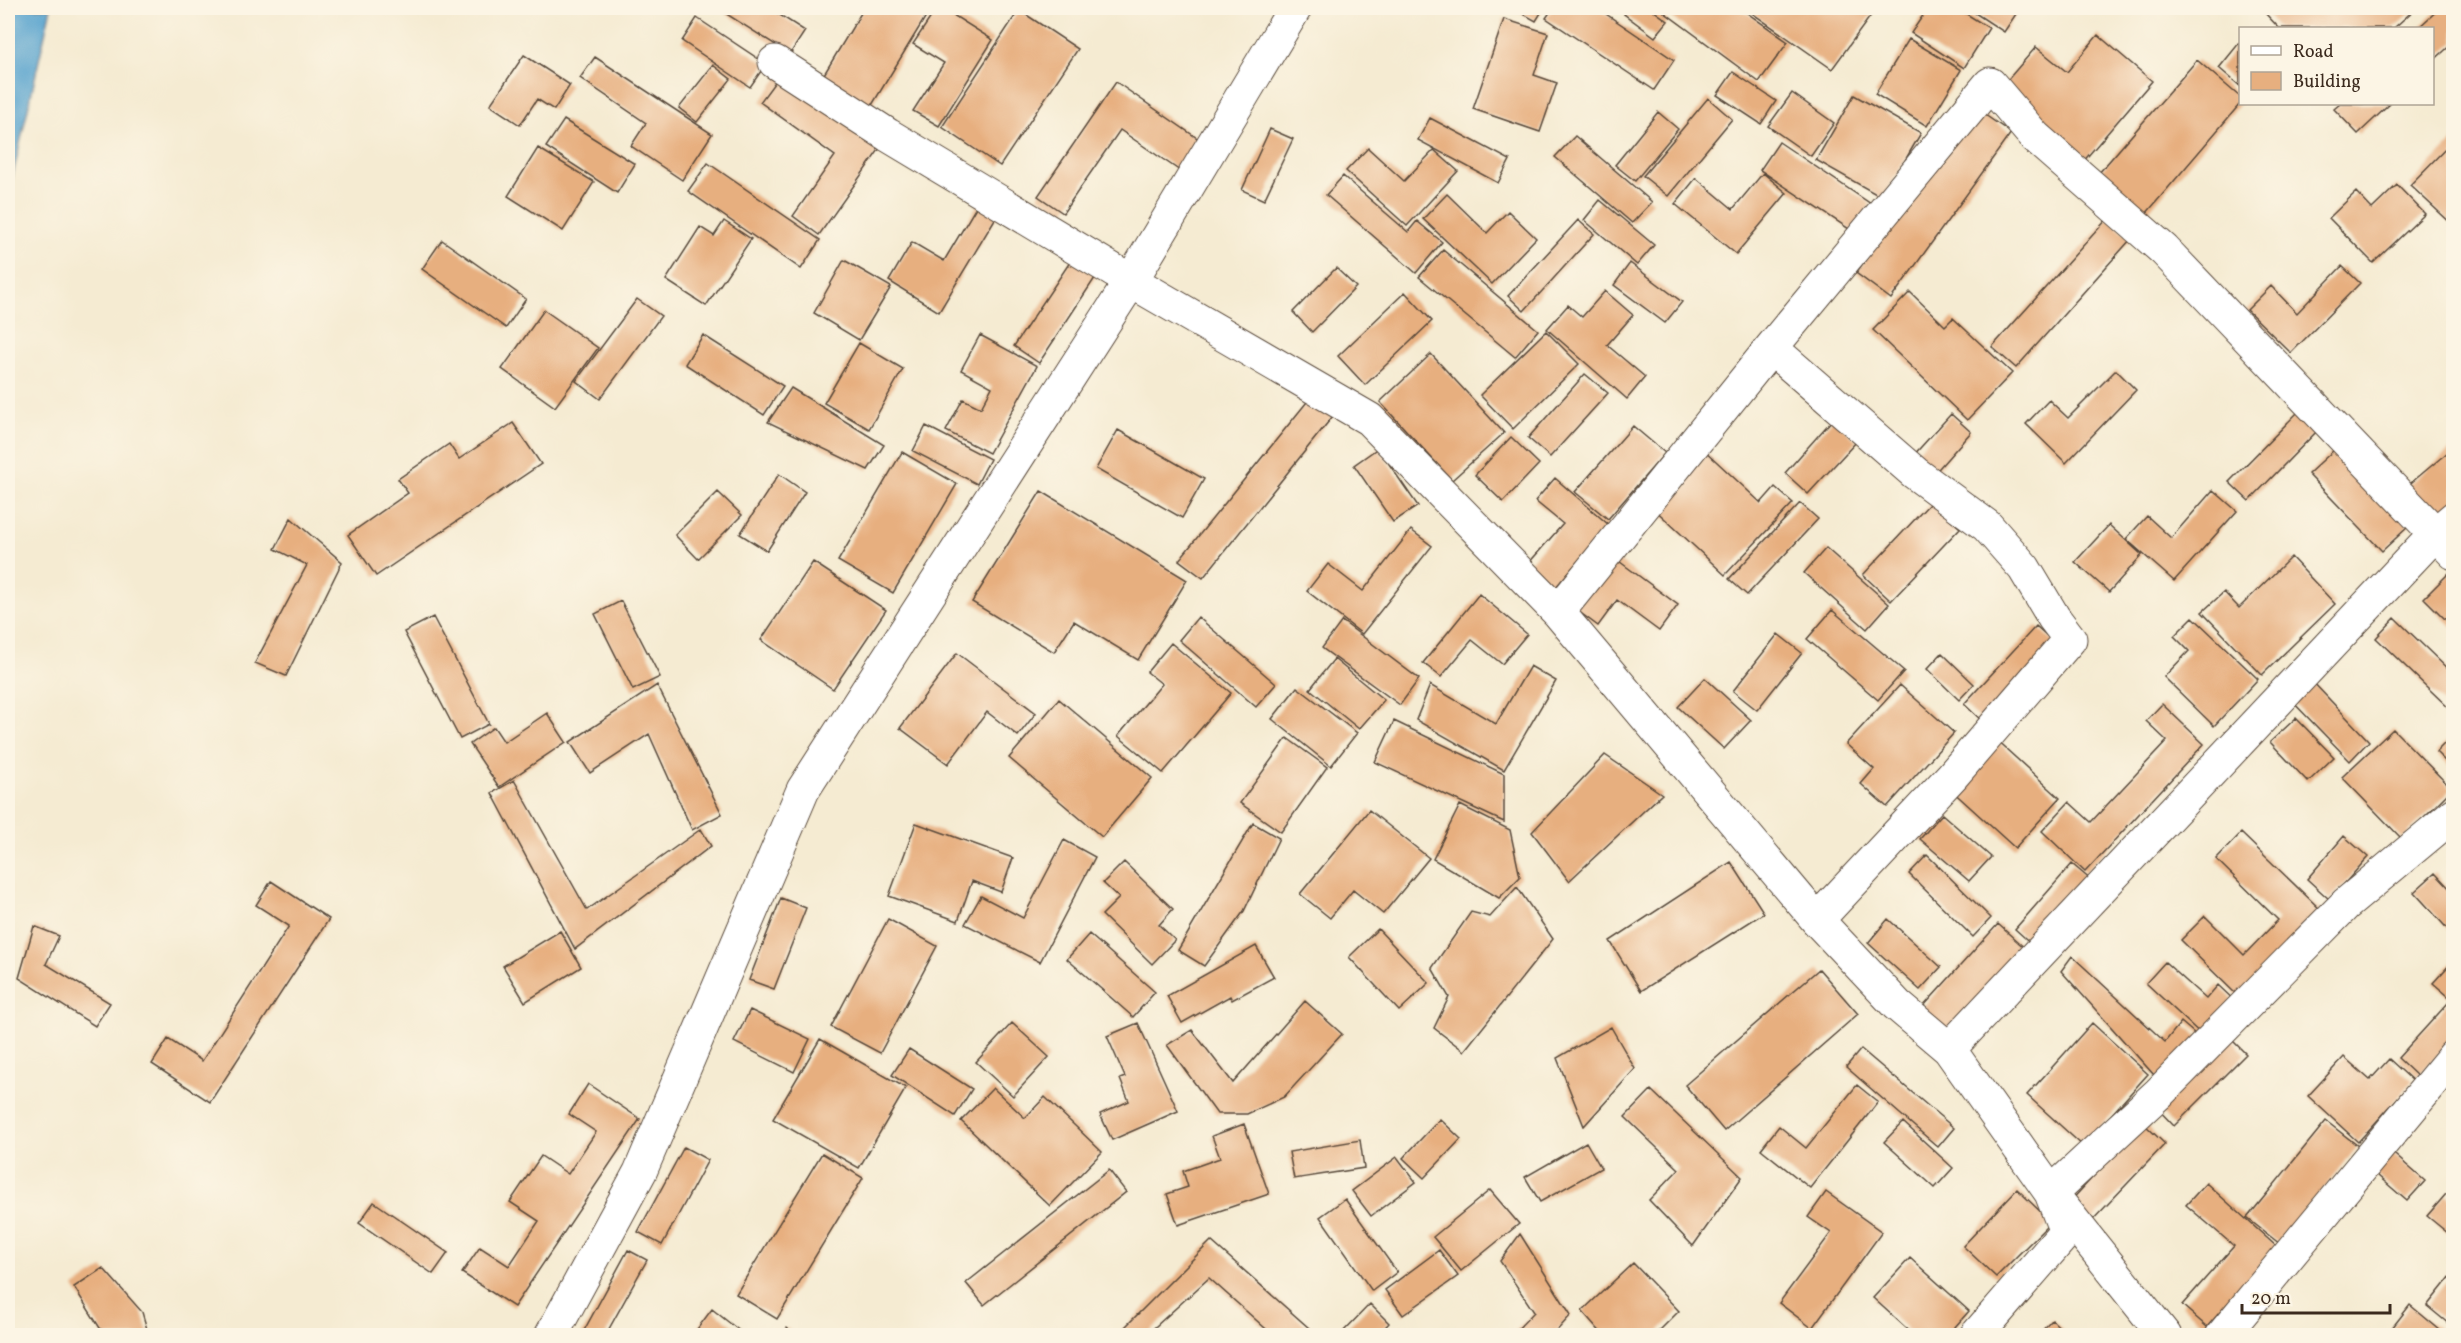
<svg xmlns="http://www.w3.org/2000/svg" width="2461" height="1343" font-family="Vollkorn,serif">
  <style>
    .water { fill: #54a2ce; stroke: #486676; stroke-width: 1.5 }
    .building { fill: #e7af7f }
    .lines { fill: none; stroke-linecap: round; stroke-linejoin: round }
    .street-casing { stroke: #574739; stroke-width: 35 }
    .street { stroke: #fff; stroke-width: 33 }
  </style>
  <rect width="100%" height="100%" fill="#fcf5e5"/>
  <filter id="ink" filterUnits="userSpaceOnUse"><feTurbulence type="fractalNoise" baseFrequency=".0167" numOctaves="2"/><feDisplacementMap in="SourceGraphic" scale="12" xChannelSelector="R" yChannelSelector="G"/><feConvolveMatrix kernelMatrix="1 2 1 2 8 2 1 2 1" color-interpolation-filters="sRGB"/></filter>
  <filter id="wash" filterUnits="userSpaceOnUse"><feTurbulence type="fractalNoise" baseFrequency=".008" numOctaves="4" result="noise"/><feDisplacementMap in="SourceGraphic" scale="24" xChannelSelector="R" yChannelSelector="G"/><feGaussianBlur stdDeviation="1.35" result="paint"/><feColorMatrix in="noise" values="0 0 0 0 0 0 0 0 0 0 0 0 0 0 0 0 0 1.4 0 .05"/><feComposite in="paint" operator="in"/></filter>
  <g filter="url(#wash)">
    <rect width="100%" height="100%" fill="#f5ebd2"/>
    <path class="water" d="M8 8H51L8 196Z
      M8 421 10 588 8 632Z"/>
    <g id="blocks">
      <path class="building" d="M717 8H769L805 31 790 54Z
        M864 8H931L869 110 820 81Z
        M937 8H942L993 40 939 126 913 111 944 63 913 44Z
        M1513 8H1544L1536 21Z
        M1553 8H1597L1674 60 1654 90 1546 18Z
        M1629 8H1650L1668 21 1655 37 1624 14Z
        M1667 8H1740L1788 42 1759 82 1664 12Z
        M1756 8H1862L1872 14 1832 69 1752 13Z
        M1928 8H1957L1989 28 1964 68 1911 33Z
        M1979 8H2020L2004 32 1975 13Z
        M2271 8H2416L2394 28H2279L2265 13Z
        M2440 8H2454V42L2432 62V28H2418Z
        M1019 10 1078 49 1000 166 942 127Z
        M697 18 766 64 750 87 682 41Z
        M1504 19 1548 33 1534 75 1557 83 1540 132 1473 109Z
        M2098 35 2152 81 2082 163 1998 91 2036 47 2067 72Z
        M1909 39 1961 70 1927 126 1875 94Z
        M2240 42V86L2219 68Z
        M524 55 570 85 554 110 537 99 520 125 490 105Z
        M595 57 712 134 682 180 631 146 646 123 580 78Z
        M2197 60 2240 97V104L2139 222 2092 181Z
        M713 65 731 79 697 122 679 108Z
        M1733 72 1776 101 1761 124 1717 95Z
        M780 75 881 147 819 235 793 216 835 156 760 102Z
        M1116 82 1210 147 1189 177 1120 130 1063 213 1038 196Z
        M1792 93 1834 123 1811 156 1768 126Z
        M1854 95 1921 133 1883 198 1816 160Z
        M1708 98 1732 119 1668 196 1643 176Z
        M2340 104H2390L2358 134 2334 109Z
        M1975 108 2011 133 1891 299 1856 273Z
        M1658 112 1678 129 1635 181 1615 165Z
        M1430 118 1510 160 1498 183 1418 140Z
        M564 120 635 164 617 193 546 147Z
        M1270 129 1293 139 1264 200 1242 190Z
        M1575 136 1652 202 1632 223 1555 157Z
        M2454 140V226L2410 185Z
        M1779 142 1871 204 1852 231 1760 170Z
        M538 148 594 182 563 231 508 196Z
        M1368 148 1404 181 1434 150 1458 171 1407 226 1346 171Z
        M708 163 820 240 801 269 688 191Z
        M1763 173 1787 193 1736 254 1675 204 1696 178 1733 209Z
        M1343 176 1408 232 1417 221 1442 242 1416 273 1326 195Z
        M2397 185 2425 214 2373 263 2329 218 2356 192 2372 209Z
        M1447 194 1487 233 1508 211 1536 238 1492 284 1423 219Z
        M1600 200 1654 245 1637 265 1584 220Z
        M979 202 998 214 939 312 889 281 912 242 944 261Z
        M2108 218 2131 239 2016 368 1992 347Z
        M1578 220 1594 234 1524 311 1508 296Z
        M724 221 751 239 706 306 666 280 700 227 714 236Z
        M442 240 526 299 506 328 422 269Z
        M1443 250 1538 330 1515 357 1419 277Z
        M1072 259 1097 275 1039 363 1014 346Z
        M844 260 891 287 859 340 814 313Z
        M1630 263 1682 302 1665 323 1614 285Z
        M2342 266 2360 283 2291 353 2247 310 2271 286 2297 313Z
        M1336 268 1356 287 1312 332 1293 312Z
        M1605 291 1633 315 1607 345 1645 377 1627 399 1547 329 1568 305 1582 317Z
        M1405 292 1432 321 1365 385 1338 356Z
        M1910 292 1945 326 1953 318 2012 373 1967 420 1873 330Z
        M637 299 661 316 600 399 576 381Z
        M544 310 598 348 555 407 502 369Z
        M1546 331 1579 364 1513 429 1480 395Z
        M703 335 783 386 764 415 685 364Z
        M980 335 1037 366 989 453 946 431 963 399 981 408 992 387 961 370Z
        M859 343 903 369 869 429 824 403Z
        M1431 354 1504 433 1452 480 1380 402Z
        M2116 370 2136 390 2066 463 2026 424 2049 400 2068 418Z
        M1585 374 1608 393 1550 457 1528 438Z
        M791 388 884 445 868 470 768 422Z
        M1315 392 1337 411 1203 578 1179 560Z
        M2300 410 2319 429 2249 501 2229 482Z
        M1951 414 1971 432 1932 476 1911 458Z
        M1833 419 1857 441 1808 494 1785 473Z
        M513 423 541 464 376 576 348 535 408 493 398 479 449 444 459 459Z
        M926 426 990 459 977 484 913 451Z
        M1633 426 1665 453 1608 519 1575 492Z
        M1118 430 1204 479 1182 518 1096 469Z
        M1511 437 1539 464 1503 502 1475 475Z
        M2454 447V513L2438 526 2406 487Z
        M1378 448 1418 506 1393 522 1354 465Z
        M1702 448 1761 503 1775 487 1793 503 1725 575 1649 504Z
        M2335 449 2409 526 2382 551 2308 474Z
        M902 452 957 484 893 593 838 561Z
        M779 474 805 492 767 551 740 534Z
        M1555 478 1609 525 1555 588 1527 565 1563 524 1535 501Z
        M2213 490 2237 511 2174 581 2126 539 2147 516 2171 538Z
        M1041 491 1187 580 1138 660 1074 621 1054 652 972 602Z
        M718 492 742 515 698 559 675 535Z
        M1931 502 1960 528 1891 601 1863 575Z
        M1800 503 1818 519 1747 595 1729 579Z
        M291 518 342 562 286 676 255 663 307 565 275 549Z
        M2109 525 2142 555 2109 592 2075 562Z
        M1411 530 1432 546 1362 634 1307 591 1328 564 1363 591Z
        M1826 548 1889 604 1867 629 1804 573Z
        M1612 556 1678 605 1659 631 1617 600 1598 626 1574 608Z
        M2291 557 2335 604 2262 675 2202 612 2224 592 2239 608Z
        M813 562 886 610 833 689 761 640Z
        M2450 572 2454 576V628L2424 598Z
        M1479 594 1527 634 1502 664 1472 640 1441 677 1423 663Z
        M621 601 660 677 633 690 595 614Z
        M1832 610 1904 671 1878 700 1807 639Z
        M433 617 489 724 460 739 404 632Z
        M1198 617 1276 684 1256 707 1179 640Z
        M2193 617 2258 679 2214 726 2164 677 2189 651 2174 636Z
        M2395 618 2454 675V713L2376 638Z
        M1342 621 1419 679 1400 705 1322 648Z
        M2036 626 2056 644 1983 722 1964 704Z
        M1778 634 1802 653 1757 710 1733 691Z
        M1171 643 1231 693 1163 773 1118 736 1162 684 1147 672Z
        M957 653 1036 713 1018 736 987 712 948 764 900 728Z
        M1942 653 1974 684 1959 700 1927 669Z
        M1334 659 1384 700 1359 729 1310 689Z
        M1530 666 1556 681 1504 770 1416 720 1430 685 1496 724Z
        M1705 678 1751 720 1724 749 1678 707Z
        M2309 678 2369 741 2350 761 2288 697Z
        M657 685 722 814 692 830 649 734 590 773 570 742Z
        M1900 685 1954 733 1887 807 1861 784 1874 769 1846 744Z
        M1297 687 1357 733 1331 766 1272 719Z
        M1059 699 1152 778 1102 837 1009 758Z
        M2162 704 2204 744 2085 872 2042 831 2069 802 2091 822 2167 741 2146 721Z
        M547 713 566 742 499 787 470 744 494 727 504 742Z
        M2296 718 2334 757 2308 782 2270 742Z
        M1394 721 1504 774V822L1375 762Z
        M2393 729 2452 789 2402 839 2342 777Z
        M2454 734V770L2436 752Z
        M1287 738 1327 767 1281 832 1240 803Z
        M1994 738 2060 798 2015 848 1949 788Z
        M1605 755 1662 794 1569 881 1532 832Z
        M514 780 587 910 701 829 711 846 575 949 492 793Z
        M1460 805 1510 830 1520 877 1499 898 1433 859Z
        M1369 810 1429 858 1383 914 1353 890 1330 918 1300 894Z
        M1942 814 1991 857 1969 881 1920 839Z
        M916 823 1013 858 1001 892 972 881 958 921 889 896Z
        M1253 823 1279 838 1244 911 1204 966 1178 950Z
        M2241 833 2323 912 2240 998 2181 940 2205 916 2244 955 2278 920 2216 859Z
        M2344 836 2368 857 2330 900 2307 879Z
        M1064 840 1095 857 1040 962 965 924 981 896 1023 918Z
        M1927 855 1991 918 1973 937 1909 874Z
        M1124 862 1173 909 1159 925 1175 940 1152 964 1102 915 1119 898 1103 883Z
        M1731 862 1764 913 1641 991 1610 941Z
        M2072 864 2092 881 2035 947 2015 929Z
        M2435 873 2454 893V936L2414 892Z
        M271 881 329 919 210 1102 152 1064 168 1039 202 1061 289 926 256 905Z
        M1517 887 1553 939 1464 1051 1434 1028 1449 997 1432 968 1471 912 1490 917Z
        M781 898 806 908 774 989 749 980Z
        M888 919 937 946 880 1053 831 1027Z
        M1888 919 1941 967 1920 990 1868 943Z
        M1998 924 2028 951 1952 1035 1922 1008Z
        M34 926 59 936 46 964 110 1003 95 1026 19 978Z
        M1378 929 1429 983 1399 1011 1349 957Z
        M560 931 581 967 525 1002 503 966Z
        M1089 934 1155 992 1133 1017 1067 959Z
        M1256 946 1274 977 1232 1000 1230 996 1182 1023 1167 996Z
        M2072 956 2165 1042 2181 1022 2202 1040 2163 1085 2061 971Z
        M2454 960V1001L2433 983Z
        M2165 962 2206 999 2218 985 2237 1003 2204 1037 2146 983Z
        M1819 969 1858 1014 1724 1131 1685 1085Z
        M1305 1001 1342 1034 1284 1097 1247 1114H1217L1167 1045 1192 1030 1233 1083Z
        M2448 1003 2454 1008V1037L2417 1076 2398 1058Z
        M750 1010 810 1039 794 1072 734 1042Z
        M1012 1023 1049 1057 1013 1096 976 1062Z
        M1138 1023 1178 1111 1112 1140 1100 1114 1129 1101 1120 1079 1125 1077 1107 1036Z
        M2092 1023 2148 1074 2083 1146 2027 1095Z
        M1611 1027 1635 1069 1584 1126 1557 1058Z
        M2226 1034 2246 1054 2174 1126 2155 1106Z
        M820 1039 906 1088 859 1168 773 1119Z
        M909 1049 972 1089 955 1116 892 1075Z
        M1861 1049 1954 1128 1938 1147 1846 1067Z
        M2344 1057 2370 1080 2389 1059 2413 1081 2358 1142 2308 1096Z
        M588 1084 640 1119 514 1307 462 1273 480 1247 509 1266 539 1221 510 1202 541 1156 568 1174 596 1132 569 1114Z
        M1857 1085 1878 1102 1810 1188 1761 1149 1779 1126 1806 1148Z
        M993 1088 1025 1118 1045 1097 1102 1152 1050 1206 961 1121Z
        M1651 1090 1742 1177 1693 1246 1649 1200 1679 1169 1625 1117Z
        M1440 1119 1461 1139 1424 1178 1403 1158Z
        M2326 1121 2358 1146 2280 1244 2247 1218Z
        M1903 1122 1953 1168 1935 1188 1884 1142Z
        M2143 1123 2165 1144 2088 1225 2067 1205Z
        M1244 1124 1269 1194 1178 1225 1167 1194 1188 1187 1183 1171 1220 1158 1212 1136Z
        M1360 1140 1364 1168 1294 1179 1289 1152Z
        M1586 1142 1601 1168 1540 1202 1525 1177Z
        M684 1147 708 1160 662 1245 638 1232Z
        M2388 1149 2425 1181 2407 1201 2370 1169Z
        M822 1153 863 1178 777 1319 736 1294Z
        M1397 1157 1416 1182 1371 1216 1352 1191Z
        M1109 1170 1126 1192 984 1305 966 1283Z
        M2206 1183 2277 1247 2207 1327 2182 1305 2234 1246 2186 1205Z
        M2017 1189 2051 1222 1996 1277 1963 1246Z
        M1490 1190 1519 1224 1461 1271 1433 1237Z
        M1826 1192 1882 1232 1812 1328 1779 1303 1831 1233 1808 1217Z
        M2446 1194 2454 1200V1238L2427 1216Z
        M1345 1199 1397 1272 1372 1291 1320 1217Z
        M374 1202 448 1253 433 1274 359 1223Z
        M1520 1234 1571 1315 1552 1336H1511L1534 1312 1500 1261Z
        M1211 1241 1318 1336H1274L1209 1278 1145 1336H1116Z
        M628 1250 647 1260 605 1336H581Z
        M1439 1250 1458 1276 1403 1315 1385 1290Z
        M1910 1258 1969 1311 1947 1336H1915L1873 1298Z
        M1633 1263 1679 1311 1654 1336H1604L1582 1311Z
        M103 1268 142 1312 149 1336H105L74 1287Z
        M2451 1276 2454 1278V1318L2449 1324 2427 1306Z
        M1370 1304 1389 1323 1377 1336H1339Z
        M2410 1305 2447 1336H2401L2392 1328Z
        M712 1309 746 1336H692Z
        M2052 1320 2069 1336H2037Z
        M787 1328 797 1336H781Z"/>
    </g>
  </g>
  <g filter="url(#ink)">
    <use href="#blocks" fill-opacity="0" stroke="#574739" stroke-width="1.5"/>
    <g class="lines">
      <g class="street-casing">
        <path id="street" d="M775 62 888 135 1131 281 1369 419 1558 612 1817 920 1897 1005 1949 1049 2051 1193 2165 1336
          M1771 348 1915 473 1987 526 2024 568 2054 618 2070 639 1952 776 1817 920
          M1558 612 1771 348 1990 84 2035 137 2164 250 2454 553
          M1949 1049 2434 535 2454 518
          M551 1336 640 1172 803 790 1131 281 1295 8
          M1976 1336 2066 1232 2051 1193 2159 1093 2346 904 2454 814
          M2222 1336 2454 1056"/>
      </g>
      <use href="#street" class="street"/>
    </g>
  </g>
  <rect width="2461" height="1343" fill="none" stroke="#fcf5e5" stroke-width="30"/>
  <rect x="2239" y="27" width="195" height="78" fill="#fcf5e5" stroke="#afa495" stroke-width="1.5"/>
  <rect x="2251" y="46" width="30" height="9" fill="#ffffff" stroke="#afa495" stroke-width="1.5"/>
  <text x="2293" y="57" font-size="18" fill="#3b2a1e">Road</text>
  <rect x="2251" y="72" width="30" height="18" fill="#e7af7f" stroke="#afa495" stroke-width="1.5"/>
  <text x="2293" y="87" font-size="18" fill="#3b2a1e">Building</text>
  <path d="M2242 1304v9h148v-9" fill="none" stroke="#3b2a1e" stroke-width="3"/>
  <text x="2251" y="1304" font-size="18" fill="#3b2a1e" stroke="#fcf5e5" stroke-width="4.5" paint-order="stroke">20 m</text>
</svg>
